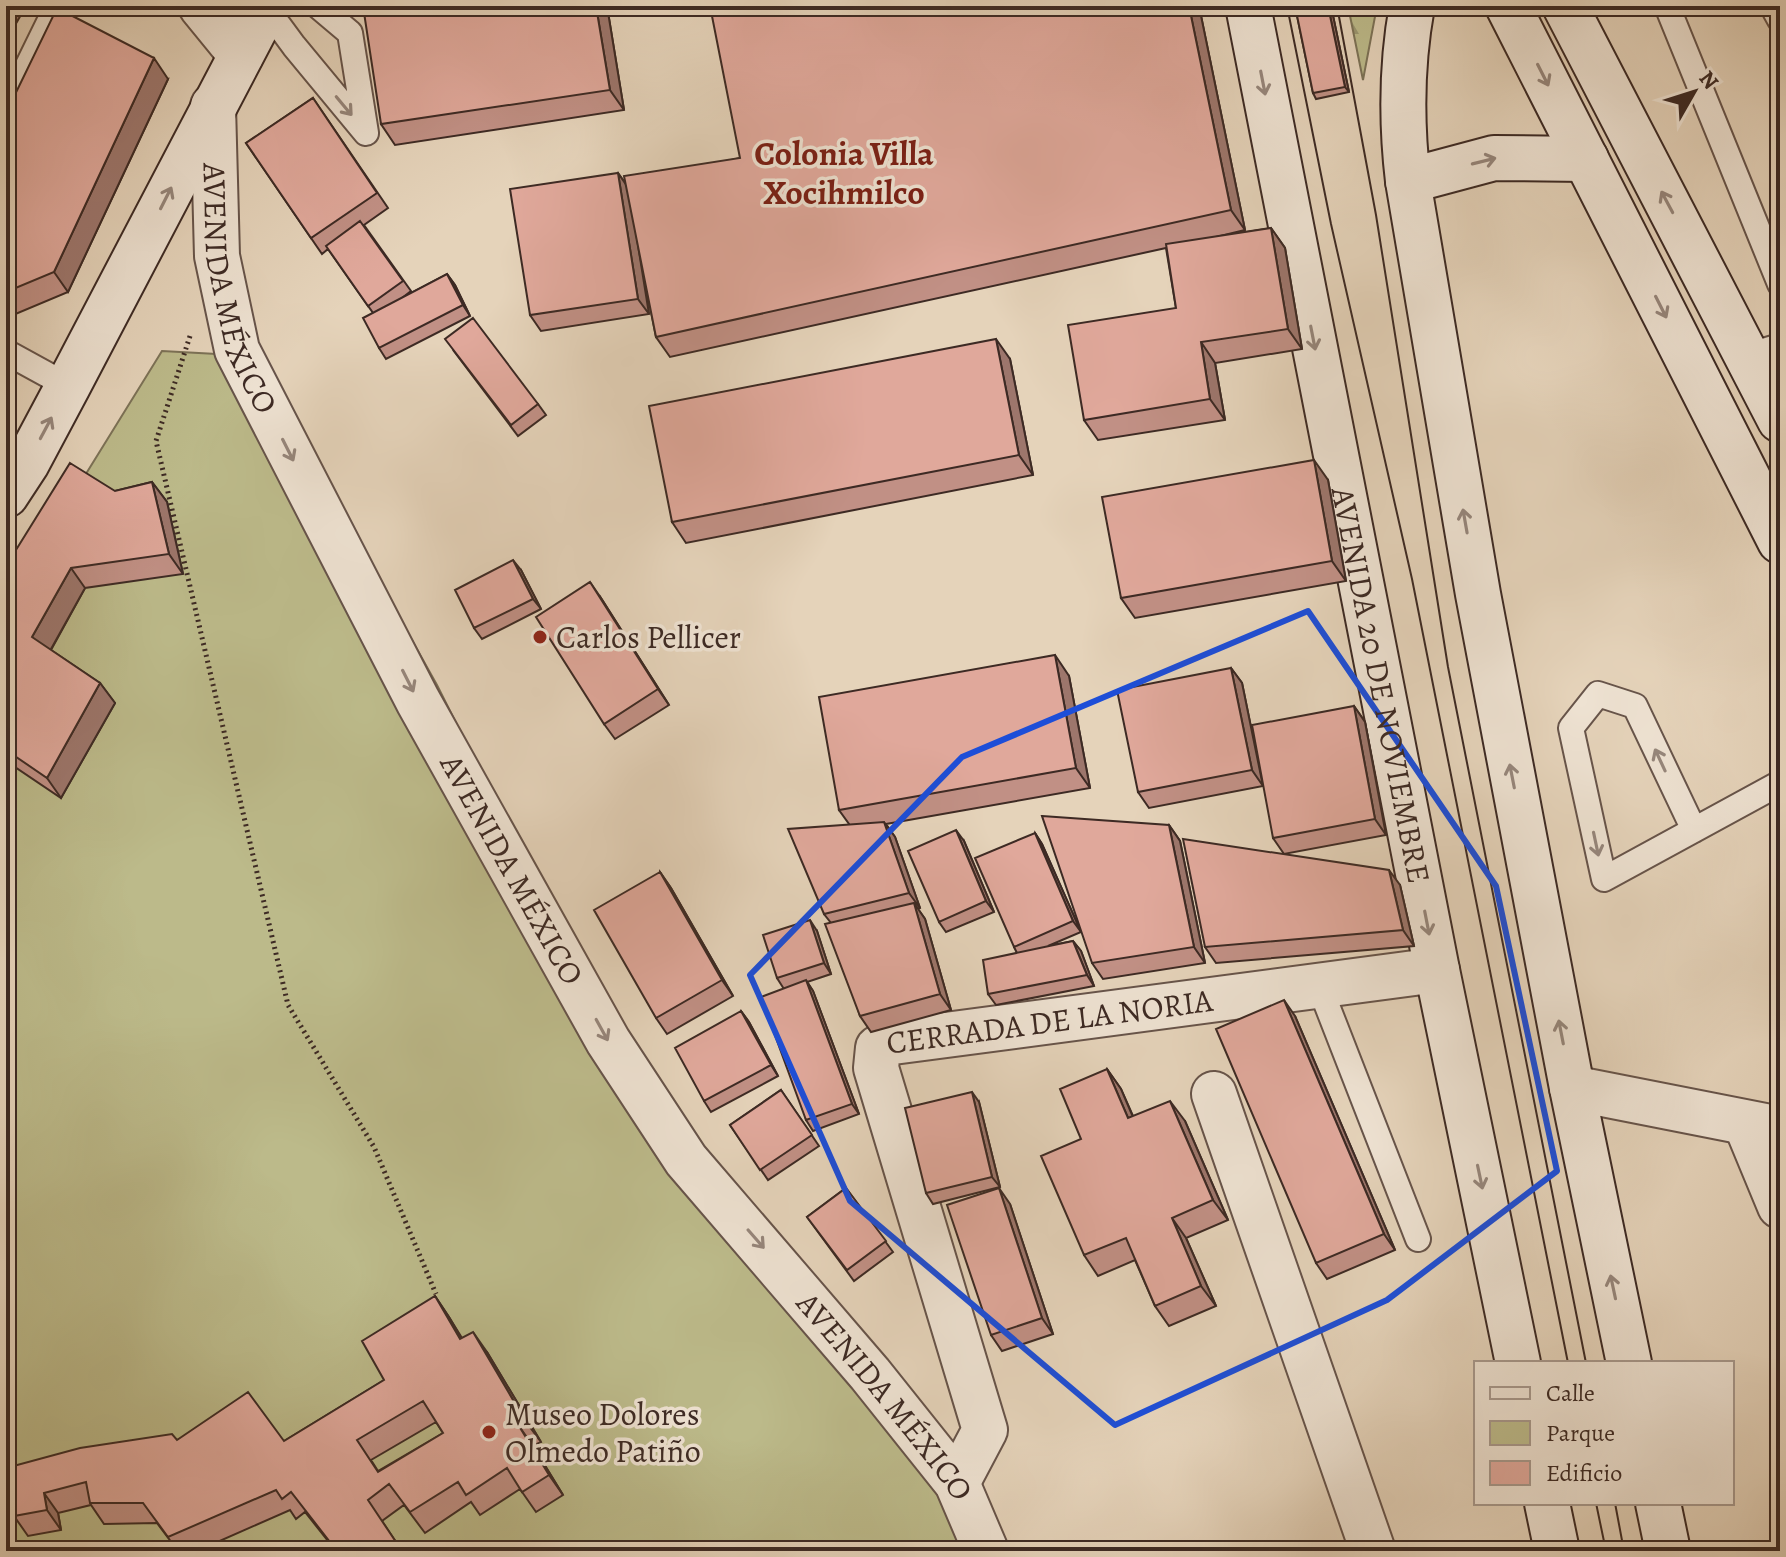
<svg xmlns="http://www.w3.org/2000/svg" width="1786" height="1557" font-family="Alegreya,serif">
  <style>
    .green { fill: #bcba8a; stroke: #7c7257; stroke-width: 2 }
    .forest { fill: url(#forest-firs); stroke: #7c7257; stroke-width: 2 }
    .lines { fill: none; stroke-linecap: round; stroke-linejoin: round }
    .lane-casing { stroke: #67544a; stroke-width: 28 }
    .street-casing { stroke: #67544a; stroke-width: 48 }
    .secondary-casing { stroke: #3d2a24; stroke-width: 48 }
    .path { stroke: #3d2a24; stroke-width: 5; stroke-dasharray: 2 4; stroke-linecap: butt }
    .lane { stroke: #eee2d2; stroke-width: 24 }
    .street { stroke: #eee2d2; stroke-width: 44 }
    .secondary { stroke: #eee2d2; stroke-width: 44 }
    .tram { stroke: #3d2a24; stroke-width: 2 }
    .wall { fill: #c19085; stroke: #3d2a24; stroke-width: 2; fill-rule: evenodd }
    .shaded-wall { fill: #9d766c; stroke: #3d2a24; stroke-width: 2 }
    .building { fill: #e0a89b; stroke: #3d2a24; stroke-width: 2; fill-rule: evenodd }
    .oneway { stroke: #96867b }
    .marked { fill: none; stroke: #1d4ed8; stroke-width: 6; stroke-linejoin: round }
    .poi-dot { fill: #8f2418; stroke: #eee2d2; stroke-width: 3 }
    .labels { text-anchor: middle; dominant-baseline: central; stroke-width: 7; stroke-linejoin: round; paint-order: stroke }
    .street-label { font-size: 32px; fill: #3d2a24; stroke: #eee2d2 }
    .poi-label { font-size: 32px; fill: #3d2a24; stroke: #eee2d2; text-anchor: start }
    .neighbourhood-label { font-size: 34px; font-weight: bold; fill: #7a1f14; stroke: #eee2d2 }
  </style>
  <defs>
    <pattern id="forest-firs" width="22" height="20" patternUnits="userSpaceOnUse" patternTransform="scale(2)"><rect width="22" height="20" fill="#bcba8a"/><path d="M5 1l3.5 6h-7zM16 11l3.5 6h-7z" fill="#9a9771"/></pattern>
  </defs>
  <rect width="100%" height="100%" fill="#e5d3ba"/>
  <filter id="stains"><feTurbulence type="fractalNoise" baseFrequency=".0025" numOctaves="4"/><feColorMatrix values="0 0 0 0 .2 0 0 0 0 .09 0 0 0 0 .02 0 0 0 .5 -.17"/></filter>
  <radialGradient id="worn" r=".72"><stop offset=".6" stop-color="#630" stop-opacity="0"/><stop offset="1" stop-color="#630" stop-opacity=".3"/></radialGradient>
  <path class="green" d="M162 351 253 356 437 685 618 1045 990 1551H6V603Z"/>
  <path class="forest" d="M1348 6H1377L1363 80Z"/>
  <g class="lines">
    <g class="lane-casing">
      <path id="lane" d="M1667 6 1780 284
        M266 8 294 46 366 133 350 33 318 6
        M1775 11 1780 20
        M6 110 57 6
        M6 352 68 386
        M1747 356 1780 346
        M1694 830 1635 706 1598 694 1571 728 1604 879 1780 783
        M1319 985 1418 1239"/>
    </g>
    <g class="street-casing">
      <g id="street">
        <path d="M201 6 241 55"/>
        <path id="s1" d="M213 106 217 256 237 350 418 701 608 1041 686 1160 870 1374 957 1483 986 1551"/>
        <path d="M1572 1088 1780 1129"/>
        <path d="M1214 1094 1373 1551"/>
        <path d="M1746 1124 1780 1206"/>
        <path id="s2" d="M957 1483 985 1430 876 1068 878 1048 893 1042 1437 970"/>
      </g>
    </g>
    <g class="secondary-casing">
      <g id="secondary">
        <path id="s3" d="M1248 6 1437 970 1518 1363"/>
        <path d="M1412 6C1401 66 1401 122 1408 181L1478 594 1572 1088 1629 1363"/>
        <path d="M1508 6 1780 541"/>
        <path d="M1565 6 1780 420"/>
        <path d="M1408 181 1494 158 1586 159"/>
        <path d="M6 495 27 463 68 386 267 6"/>
        <path d="M1547 1503 1557 1551"/>
        <path d="M1658 1503 1668 1551"/>
      </g>
    </g>
    <path class="path" d="M190 336 156 441 288 1005 374 1147 436 1294"/>
    <use href="#lane" class="lane"/>
    <use href="#street" class="street"/>
    <use href="#secondary" class="secondary"/>
    <path class="tram" d="M1287 6 1331 224 1412 579 1568 1363
      M1337 6 1376 215 1448 667 1586 1363
      M1596 1503 1606 1551
      M1615 1503 1624 1551"/>
  </g>
  <path class="wall" d="M607 6 624 110 395 145 381 124Z
    M1199 6 1245 230 1216 237 1271 228 1285 248 1302 349 1215 363 1225 420 1098 440 1084 420 1176 308 1166 248 670 357 656 337 638 246 649 314 541 331 530 315 618 173 626 184 740 158Z
    M1295 6H1331L1349 92 1316 99 1313 93Z
    M168 79 68 292 6 318V113Z
    M313 98 388 208 364 225 411 291 402 298 447 274 455 285 470 316 386 359 379 348 373 313 328 249 322 254 246 143Z
    M453 350 538 404 546 415 518 436Z
    M1010 359 1033 475 686 543 672 522Z
    M1328 480 1346 581 1135 618 1121 598Z
    M152 482 167 502 183 574 85 588 51 650 100 683 115 703 61 798 6 761V566L115 491Z
    M521 570 541 609 482 639 474 628Z
    M601 598 669 705 615 739 604 724Z
    M1231 668 1242 683 1263 786 1149 808 1138 792Z
    M1069 676 1090 788 886 824 895 837 920 908 918 909 925 919 951 1010 871 1032 860 1016 831 923 824 914 849 824 839 810Z
    M1354 706 1365 722 1386 835 1284 854 1273 838Z
    M1169 825 1180 841 1205 963 1103 979 1092 963Z
    M1035 833 1042 844 1081 932 1048 946 1073 941 1081 951 1094 986 996 1005 988 994 1017 953 1014 947Z
    M964 841 994 912 946 932 939 922Z
    M660 872 671 888 733 996 667 1034 656 1018Z
    M1400 885 1414 946 1216 963 1205 947Z
    M817 931 831 974 807 982 813 991 859 1114 813 1131 806 1120 784 989 777 978Z
    M741 1011 749 1022 778 1076 711 1112 704 1101Z
    M1295 1016 1395 1250 1327 1279 1316 1263Z
    M1107 1069 1121 1089 1133 1116 1185 1121 1228 1220 1186 1238 1216 1306 1169 1326 1155 1306 1135 1260 1098 1276 1084 1255 1081 1139Z
    M781 1090 819 1146 768 1180 730 1125Z
    M979 1102 1000 1187 933 1204 926 1193Z
    M846 1188 893 1252 854 1281 807 1217Z
    M1010 1204 1053 1334 1002 1351 991 1335Z
    M435 1296 449 1317 462 1338 487 1352 541 1442 533 1446 563 1495 536 1512 520 1489 480 1515 471 1502 425 1533 404 1505 382 1521 402 1551H336L305 1512 296 1519 290 1510 197 1551H178L157 1523 104 1524 91 1505 58 1513 61 1530 28 1536 14 1516 6 1483 177 1440 284 1441 384 1380ZM436 1422 443 1433 378 1471 371 1460Z"/>
  <path class="shaded-wall" d="M12 6H26L10 34 6 28V18Z
    M596 6H607L624 110 610 90Z
    M1189 6H1199L1245 230 1231 210Z
    M1328 6H1331L1349 92 1345 87Z
    M154 58 168 79 68 292 54 272Z
    M618 173 629 189 649 314 638 299Z
    M1271 228 1285 248 1302 349 1288 329Z
    M447 274 455 285 470 316 463 305Z
    M996 339 1010 359 1033 475 1019 455Z
    M1201 342 1215 363 1225 420 1210 399Z
    M1314 460 1328 480 1346 581 1332 561Z
    M152 482 167 502 183 574 169 554Z
    M513 560 521 570 541 609 533 599Z
    M71 568 85 588 46 658 32 637Z
    M590 582 601 598 669 705 658 689Z
    M1055 655 1069 676 1090 788 1076 768Z
    M1231 668 1242 683 1263 786 1252 770Z
    M100 683 115 703 61 798 47 778Z
    M1354 706 1365 722 1386 835 1375 819Z
    M884 822 895 837 920 908 909 893Z
    M1169 825 1180 841 1205 963 1194 947Z
    M956 830 964 841 994 912 986 901Z
    M1035 833 1042 844 1081 932 1073 921Z
    M1389 870 1400 885 1414 946 1403 930Z
    M660 872 671 888 733 996 722 980Z
    M914 903 925 919 951 1010 940 994Z
    M810 920 817 931 831 974 824 963Z
    M1073 941 1081 951 1094 986 1087 975Z
    M806 980 813 991 859 1114 852 1104Z
    M1284 1000 1295 1016 1395 1250 1384 1234Z
    M741 1011 749 1022 778 1076 771 1065Z
    M1107 1069 1121 1089 1142 1138 1128 1118Z
    M972 1092 979 1102 1000 1187 992 1177Z
    M1170 1101 1185 1121 1228 1220 1213 1200Z
    M999 1188 1010 1204 1053 1334 1042 1318Z
    M1172 1218 1186 1238 1216 1306 1201 1286Z
    M435 1296 449 1317 474 1360 460 1339Z
    M473 1332 487 1352 541 1442 526 1422Z
    M519 1426 533 1446 563 1495 549 1475Z
    M44 1493 58 1513 61 1530 47 1510Z"/>
  <path class="building" d="M6 6H12L6 18Z
    M363 6H596L610 90 381 124Z
    M710 6H1189L1231 210 656 337 624 176 740 158Z
    M1295 6H1328L1345 87 1313 93Z
    M57 8 154 58 54 272 6 292V113Z
    M313 98 377 193 311 238 246 143Z
    M618 173 638 299 530 315 510 189Z
    M360 221 403 281 368 306 326 246Z
    M1271 228 1288 329 1201 342 1210 399 1084 420 1068 325 1176 308 1166 244Z
    M447 274 463 305 379 348 363 318Z
    M473 318 538 404 511 425 445 339Z
    M996 339 1019 455 672 522 649 406Z
    M1314 460 1332 561 1121 598 1102 497Z
    M70 463 115 491 152 482 169 554 71 568 32 637 100 683 47 778 6 750V566Z
    M513 560 533 599 474 628 455 590Z
    M590 582 658 689 604 724 536 617Z
    M1055 655 1076 768 839 810 819 697Z
    M1231 668 1252 770 1138 792 1117 690Z
    M1354 706 1375 819 1273 838 1252 725Z
    M1042 816 1169 825 1194 947 1092 963Z
    M884 822 909 893 824 914 788 829Z
    M956 830 986 901 939 922 908 851Z
    M1035 833 1073 921 1014 947 975 858Z
    M1183 839 1389 870 1403 930 1205 947Z
    M660 872 722 980 656 1018 594 910Z
    M914 903 940 994 860 1016 825 924Z
    M810 920 824 963 777 978 763 935Z
    M1073 941 1087 975 988 994 983 960Z
    M806 980 852 1104 806 1120 761 997Z
    M1284 1000 1384 1234 1316 1263 1216 1029Z
    M741 1011 771 1065 704 1101 675 1048Z
    M1107 1069 1128 1118 1170 1101 1213 1200 1172 1218 1201 1286 1155 1306 1126 1238 1084 1255 1041 1156 1081 1139 1060 1089Z
    M781 1090 812 1135 760 1170 730 1125Z
    M972 1092 992 1177 926 1193 905 1108Z
    M846 1188 886 1241 847 1270 807 1217Z
    M999 1188 1042 1318 991 1335 947 1205Z
    M435 1296 460 1339 473 1332 526 1422 519 1426 549 1475 522 1492 507 1468 466 1495 458 1482 410 1512 389 1484 368 1500 402 1551H337L291 1492 282 1499 276 1490 168 1537 143 1503H90L86 1482 44 1493 47 1510 14 1516 6 1483V1468L80 1448 172 1434 177 1440 248 1392 284 1441 384 1380 362 1341ZM423 1401 443 1433 378 1472 357 1440Z"/>
  <defs><path id="oneway-shaft" d="M-6 0H5M1.5-3L5.5 0L1.5 3" fill="none" stroke-width="1.6" stroke-linecap="round" stroke-linejoin="round" transform="scale(2)"/></defs>
  <g class="oneway">
    <use href="#oneway-shaft" transform="translate(1543 75) rotate(63)"/>
    <use href="#oneway-shaft" transform="translate(1263 83) rotate(79)"/>
    <use href="#oneway-shaft" transform="translate(344 106) rotate(50)"/>
    <use href="#oneway-shaft" transform="translate(1484 161) rotate(-14)"/>
    <use href="#oneway-shaft" transform="translate(166 198) rotate(-63)"/>
    <use href="#oneway-shaft" transform="translate(1667 202) rotate(-118)"/>
    <use href="#oneway-shaft" transform="translate(1661 307) rotate(63)"/>
    <use href="#oneway-shaft" transform="translate(1313 338) rotate(79)"/>
    <use href="#oneway-shaft" transform="translate(46 428) rotate(-62)"/>
    <use href="#oneway-shaft" transform="translate(288 450) rotate(63)"/>
    <use href="#oneway-shaft" transform="translate(1465 521) rotate(-100)"/>
    <use href="#oneway-shaft" transform="translate(408 681) rotate(63)"/>
    <use href="#oneway-shaft" transform="translate(1660 760) rotate(-115)"/>
    <use href="#oneway-shaft" transform="translate(1512 776) rotate(-101)"/>
    <use href="#oneway-shaft" transform="translate(1596 844) rotate(78)"/>
    <use href="#oneway-shaft" transform="translate(1427 923) rotate(79)"/>
    <use href="#oneway-shaft" transform="translate(602 1030) rotate(61)"/>
    <use href="#oneway-shaft" transform="translate(1561 1032) rotate(-101)"/>
    <use href="#oneway-shaft" transform="translate(1480 1177) rotate(78)"/>
    <use href="#oneway-shaft" transform="translate(756 1239) rotate(49)"/>
    <use href="#oneway-shaft" transform="translate(1613 1287) rotate(-102)"/>
  </g>
  <path class="marked" d="M1308 611 1496 886 1557 1171 1387 1300 1115 1425 850 1201 750 975 962 757Z"/>
  <g class="poi-dot">
    <circle cx="540" cy="637" r="8"/>
    <circle cx="489" cy="1432" r="8"/>
  </g>
  <g class="labels">
    <g class="street-label">
      <text stroke="none"><textPath href="#s1" startOffset="186">AVENIDA MÉXICO</textPath></text>
      <text stroke="none"><textPath href="#s3" startOffset="692">AVENIDA 20 DE NOVIEMBRE</textPath></text>
      <text stroke="none"><textPath href="#s1" startOffset="834">AVENIDA MÉXICO</textPath></text>
      <text stroke="none"><textPath href="#s2" startOffset="632">CERRADA DE LA NORIA</textPath></text>
      <text stroke="none"><textPath href="#s1" startOffset="1482">AVENIDA MÉXICO</textPath></text>
    </g>
    <g class="poi-label">
      <text x="556" y="637">Carlos Pellicer</text>
      <text x="505" y="1414">Museo Dolores<tspan x="505" dy="37">Olmedo Patiño</tspan></text>
    </g>
    <g class="neighbourhood-label">
      <text x="844" y="153">Colonia Villa<tspan x="844" dy="39">Xocihmilco</tspan></text>
    </g>
  </g>
  <rect width="1786" height="1557" fill="none" stroke="#e5d3ba" stroke-width="32"/>
  <rect x="8" y="8" width="1770" height="1541" fill="none" stroke="#3d2a24" stroke-width="4"/>
  <rect x="16" y="16" width="1754" height="1525" fill="none" stroke="#3d2a24" stroke-width="2"/>
  <rect x="1474" y="1361" width="260" height="144" fill="#eee2d2" stroke="#a7988c" stroke-width="2"/>
  <rect x="1490" y="1387" width="40" height="12" fill="#eee2d2" stroke="#a7988c" stroke-width="2"/>
  <text x="1546" y="1401" font-size="24" fill="#3d2a24">Calle</text>
  <rect x="1490" y="1421" width="40" height="24" fill="#bcba8a" stroke="#a7988c" stroke-width="2"/>
  <text x="1546" y="1441" font-size="24" fill="#3d2a24">Parque</text>
  <rect x="1490" y="1461" width="40" height="24" fill="#e0a89b" stroke="#a7988c" stroke-width="2"/>
  <text x="1546" y="1481" font-size="24" fill="#3d2a24">Edificio</text>
  <g transform="translate(1694 92) rotate(51)" stroke="#eee2d2" stroke-width="6" paint-order="stroke">
  <path d="M0-6L14 30L0 20L-14 30Z" fill="#3d2a24"/>
  <text y="-12" font-size="22" font-weight="bold" text-anchor="middle" fill="#3d2a24">N</text>
  </g>
  <rect width="100%" height="100%" filter="url(#stains)"/>
  <rect width="100%" height="100%" fill="url(#worn)"/>
</svg>
